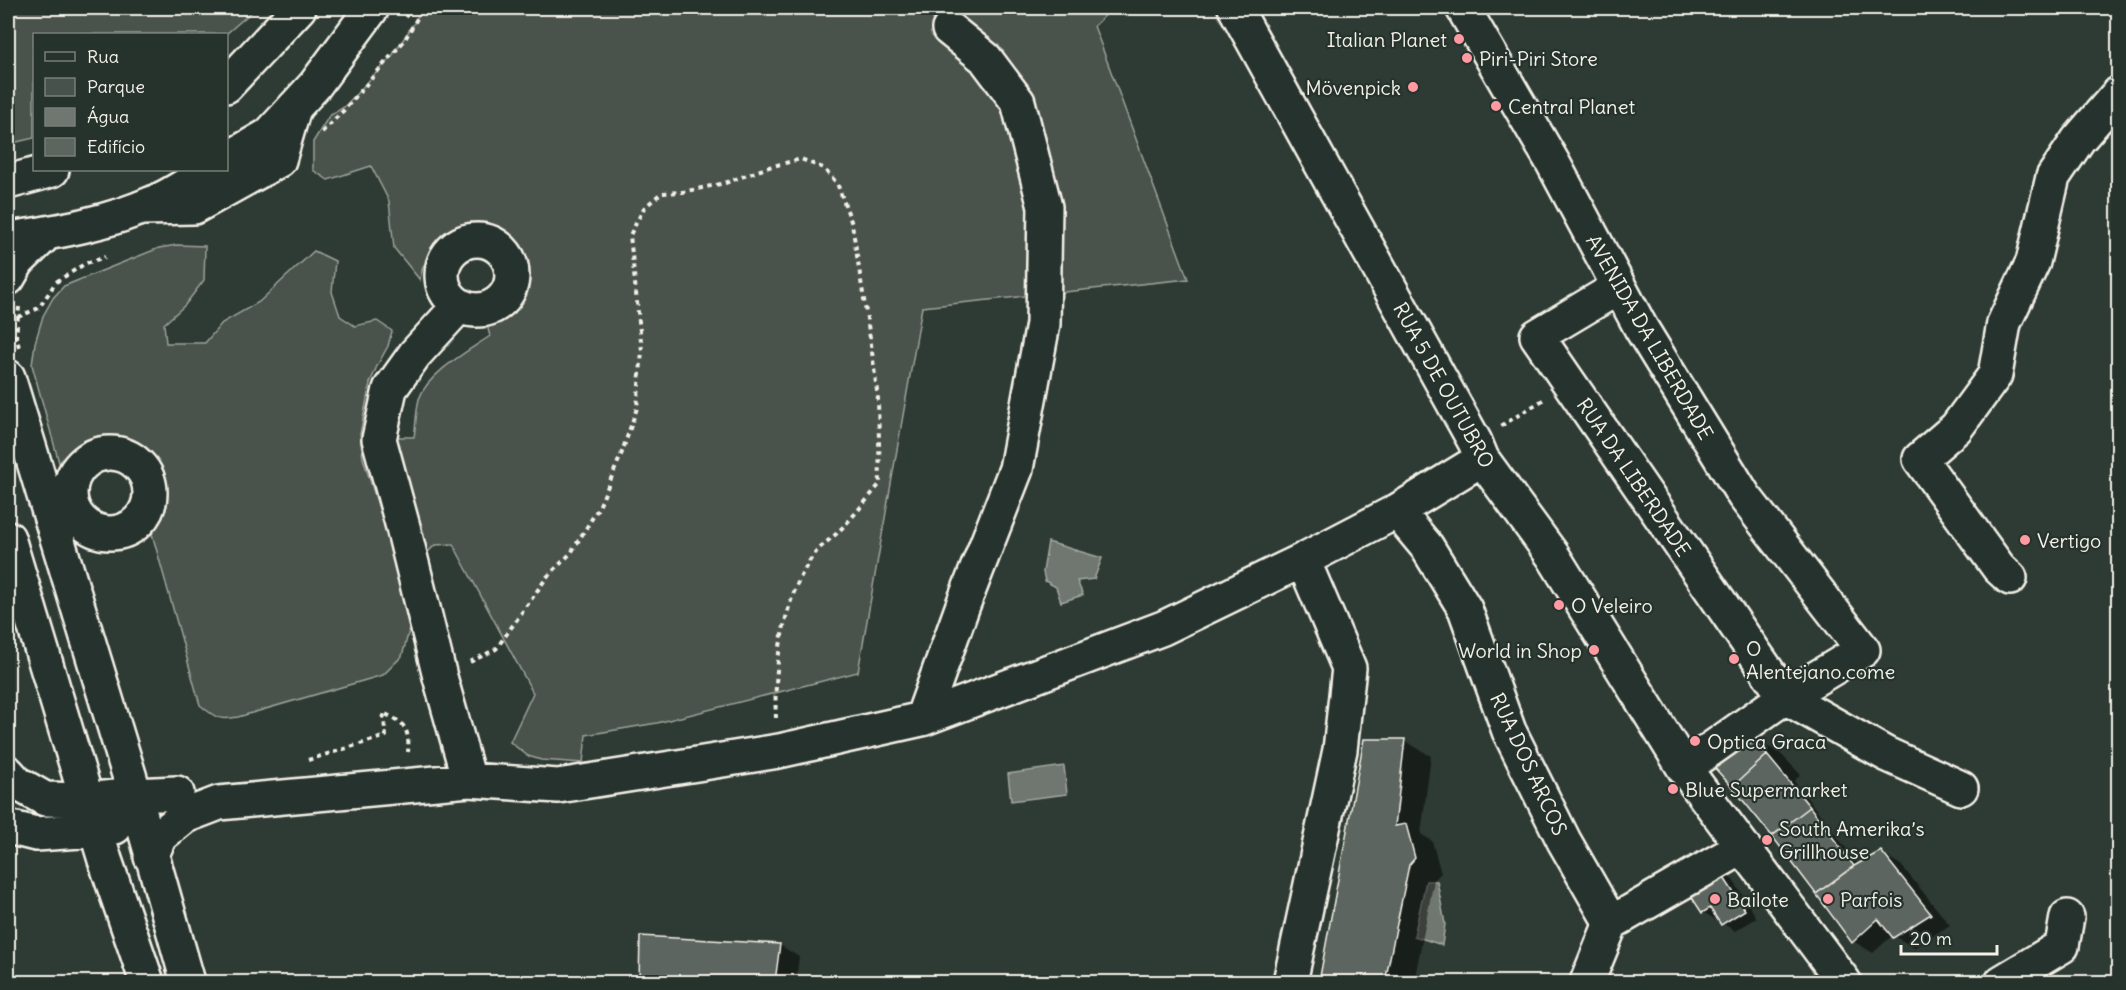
<svg xmlns="http://www.w3.org/2000/svg" width="2126" height="990" font-family="Delius,sans-serif">
  <style>
    .green { fill: #48524c; stroke: #9ea29a; stroke-width: 1.5 }
    .water { fill: #6f7770; stroke: #a4a8a0; stroke-width: 1.5 }
    .shadow { fill: #0007 }
    .building { fill: #5c655e; stroke: #f4f1e8; stroke-width: 1.5 }
    .lines { fill: none; stroke-linecap: round; stroke-linejoin: round }
    .minor-casing { stroke: #f4f1e8; stroke-width: 38 }
    .major-casing { stroke: #f4f1e8; stroke-width: 38 }
    .path { stroke: #f4f1e8; stroke-width: 4; stroke-dasharray: 4.5 4.5; stroke-linecap: butt }
    .minor { stroke: #26332d; stroke-width: 33 }
    .major { stroke: #26332d; stroke-width: 33 }
    .poi-dot { fill: #ff9aa2; stroke: #26332d; stroke-width: 2 }
    .labels { text-anchor: middle; dominant-baseline: central; stroke-width: 4.5; stroke-linejoin: round; paint-order: stroke }
    .poi-label { font-size: 20px; fill: #f4f1e8; stroke: #26332d; text-anchor: start }
    .street-label { font-size: 20px; fill: #f4f1e8; stroke: #26332d }
  </style>
  <rect width="100%" height="100%" fill="#2e3b34"/>
  <filter id="ink" filterUnits="userSpaceOnUse"><feTurbulence type="fractalNoise" baseFrequency=".0167" numOctaves="2"/><feDisplacementMap in="SourceGraphic" scale="12" xChannelSelector="R" yChannelSelector="G"/><feConvolveMatrix kernelMatrix="1 2 1 2 8 2 1 2 1" color-interpolation-filters="sRGB"/></filter>
  <g filter="url(#ink)">
    <path class="green" d="M8 8H256L226 34H34V138L8 144Z
      M422 8H1113L1094 26 1188 279 922 307 858 672 657 723 586 735 583 763 541 760 528 756 510 742 533 693 453 544 435 545 426 554 390 437H414C416 425 416 411 419 399 428 373 468 351 490 336L486 322 507 305 523 286 522 257 503 235 482 229 462 233 441 246 423 266 420 280 394 248 389 201 371 166 328 180 313 170V142L329 116 344 107 392 56 413 25Z
      M177 245 205 246 204 280 185 305 164 324 166 343H205L222 323 259 302 314 251 335 261 332 292 340 316 355 326 377 321 392 331 388 346 377 366 370 383 360 434 363 458 387 534 408 617 409 631 402 656 383 675 238 717C218 721 215 717 200 705L151 530 163 498 164 478 157 461 130 443 112 439 98 442 74 454 60 466 32 365 35 343 43 316 53 298 64 286 159 248Z"/>
    <path class="water" d="M1048 542 1102 558 1094 579 1077 581 1083 595 1061 602 1056 587 1045 581 1043 572Z
      M1064 766 1067 794 1011 801 1008 774Z
      M1426 881H1437L1445 924 1442 945 1414 936Z"/>
    <path class="shadow" d="M1746 734 1781 754 1801 775 1794 781 1859 865 1881 853 1901 865 1950 925 1914 948 1893 935 1873 953 1853 941Z
      M1366 740 1405 741 1431 756 1421 834 1432 841 1441 873 1434 880 1414 982H1321Z
      M1719 872 1733 880 1757 918 1735 931 1722 923 1718 918 1716 920 1703 912Z
      M642 938 780 945 799 957 796 982H640Z"/>
    <path class="building" d="M1746 732 1767 755 1732 787 1711 764Z
      M1364 739H1405L1395 826 1406 824 1415 858 1409 865 1385 982H1319Z
      M1767 755 1810 807 1772 836 1732 787Z
      M1810 807 1854 866 1816 894 1772 836Z
      M1881 851 1931 914 1893 938 1878 919 1852 943 1816 894 1854 866Z
      M1719 870 1745 910 1721 925 1710 908 1702 913 1687 890Z
      M640 936 780 944 775 982H639Z"/>
    <g class="lines">
      <g class="minor-casing">
        <path id="minor" d="M1235 8 1475 442 1482 459 1553 556 1684 768 1844 982
          M1463 8 1553 163 1641 328 1744 496 1863 650 1785 697 1684 768
          M141 208 194 207 279 160 294 108
          M442 275a35 35 0 1 1 70 0a35 35 0 1 1-70 0Z
          M1619 287 1537 336 1785 697 1886 754 1961 788
          M459 306 415 354 390 389 379 439 403 527 440 677 469 780
          M8 377 130 778 188 982
          M70 493a40 40 0 1 1 80 0a40 40 0 1 1-80 0Z
          M1397 511 1427 547 1465 609 1509 731 1564 841 1611 923
          M8 538 105 860 147 982
          M2010 578 1999 568 1920 459 1956 428 1995 375 2004 323 2033 262 2053 177 2078 140 2118 94
          M922 719 963 605 1016 469 1043 324 1045 207 1018 102 985 58 949 29
          M8 773 17 783 45 799 86 800 134 795 177 793
          M8 827 36 834 96 830 115 827
          M151 857 160 836 185 816 219 803 469 780 558 786 779 751 922 719 1163 628 1303 560 1397 511 1482 459
          M1290 982 1340 750 1349 668 1303 560
          M1587 982 1611 923 1743 847
          M2002 982 2062 946 2067 917"/>
      </g>
      <g class="major-casing">
        <path id="major" d="M226 86 299 8
          M226 160 269 135 315 85 372 8
          M8 182 52 170
          M8 239C57 232 109 223 155 202 174 194 193 180 211 170
          M8 278 18 261 47 233"/>
      </g>
      <path class="path" d="M405 17 412 8
        M322 132 344 110 404 41 423 8
        M18 317 39 308 56 282 86 263 105 257
        M19 347 16 336 19 307
        M1501 426 1543 400
        M470 662 496 649 547 577 571 553 599 507 621 455 637 408 642 351 630 235 644 208 661 193 683 192 725 183 769 167 801 159 823 168 837 183 852 224 871 344 878 399 880 484C867 499 855 515 841 529 834 537 824 543 817 551 784 590 773 668 776 718
        M308 760 386 736 383 713C404 722 410 729 408 752"/>
      <use href="#minor" class="minor"/>
      <use href="#major" class="major"/>
    </g>
  </g>
  <g class="poi-dot">
    <circle cx="1459" cy="39" r="6"/>
    <circle cx="1467" cy="58" r="6"/>
    <circle cx="1413" cy="87" r="6"/>
    <circle cx="1496" cy="106" r="6"/>
    <circle cx="2025" cy="540" r="6"/>
    <circle cx="1559" cy="605" r="6"/>
    <circle cx="1594" cy="650" r="6"/>
    <circle cx="1734" cy="659" r="6"/>
    <circle cx="1695" cy="741" r="6"/>
    <circle cx="1673" cy="789" r="6"/>
    <circle cx="1767" cy="840" r="6"/>
    <circle cx="1715" cy="899" r="6"/>
    <circle cx="1828" cy="899" r="6"/>
  </g>
  <g class="labels">
    <g class="poi-label">
      <text x="1447" y="39" text-anchor="end">Italian Planet</text>
      <text x="1479" y="58">Piri-Piri Store</text>
      <text x="1401" y="87" text-anchor="end">Mövenpick</text>
      <text x="1508" y="106">Central Planet</text>
      <text x="2037" y="540">Vertigo</text>
      <text x="1571" y="605">O Veleiro</text>
      <text x="1746" y="648">O<tspan x="1746" dy="23">Alentejano.come</tspan></text>
      <text x="1582" y="650" text-anchor="end">World in Shop</text>
      <text x="1707" y="741">Optica Graca</text>
      <text x="1685" y="789">Blue Supermarket</text>
      <text x="1779" y="828">South Amerika’s<tspan x="1779" dy="23">Grillhouse</tspan></text>
      <text x="1727" y="899">Bailote</text>
      <text x="1840" y="899">Parfois</text>
    </g>
    <g class="street-label">
      <text transform="translate(1650 337) rotate(60)">AVENIDA DA LIBERDADE</text>
      <text transform="translate(1444 385) rotate(61)">RUA 5 DE OUTUBRO</text>
      <text transform="translate(1634 477) rotate(56)">RUA DA LIBERDADE</text>
      <text transform="translate(1529 764) rotate(65)">RUA DOS ARCOS</text>
    </g>
  </g>
  <rect width="2126" height="990" fill="none" stroke="#26332d" stroke-width="30"/>
  <rect x="15" y="15" width="2096" height="960" fill="none" stroke="#f4f1e8" stroke-width="2" filter="url(#ink)"/>
  <rect x="33" y="33" width="195" height="138" fill="#26332d" stroke="#787f78" stroke-width="1.5"/>
  <rect x="45" y="52" width="30" height="9" fill="#26332d" stroke="#787f78" stroke-width="1.5"/>
  <text x="87" y="63" font-size="18" fill="#f4f1e8">Rua</text>
  <rect x="45" y="78" width="30" height="18" fill="#48524c" stroke="#787f78" stroke-width="1.5"/>
  <text x="87" y="93" font-size="18" fill="#f4f1e8">Parque</text>
  <rect x="45" y="108" width="30" height="18" fill="#6f7770" stroke="#787f78" stroke-width="1.5"/>
  <text x="87" y="123" font-size="18" fill="#f4f1e8">Água</text>
  <rect x="45" y="138" width="30" height="18" fill="#5c655e" stroke="#787f78" stroke-width="1.5"/>
  <text x="87" y="153" font-size="18" fill="#f4f1e8">Edifício</text>
  <path d="M1901 945v9h96v-9" fill="none" stroke="#f4f1e8" stroke-width="3"/>
  <text x="1910" y="945" font-size="18" fill="#f4f1e8" stroke="#26332d" stroke-width="4.5" paint-order="stroke">20 m</text>
</svg>
